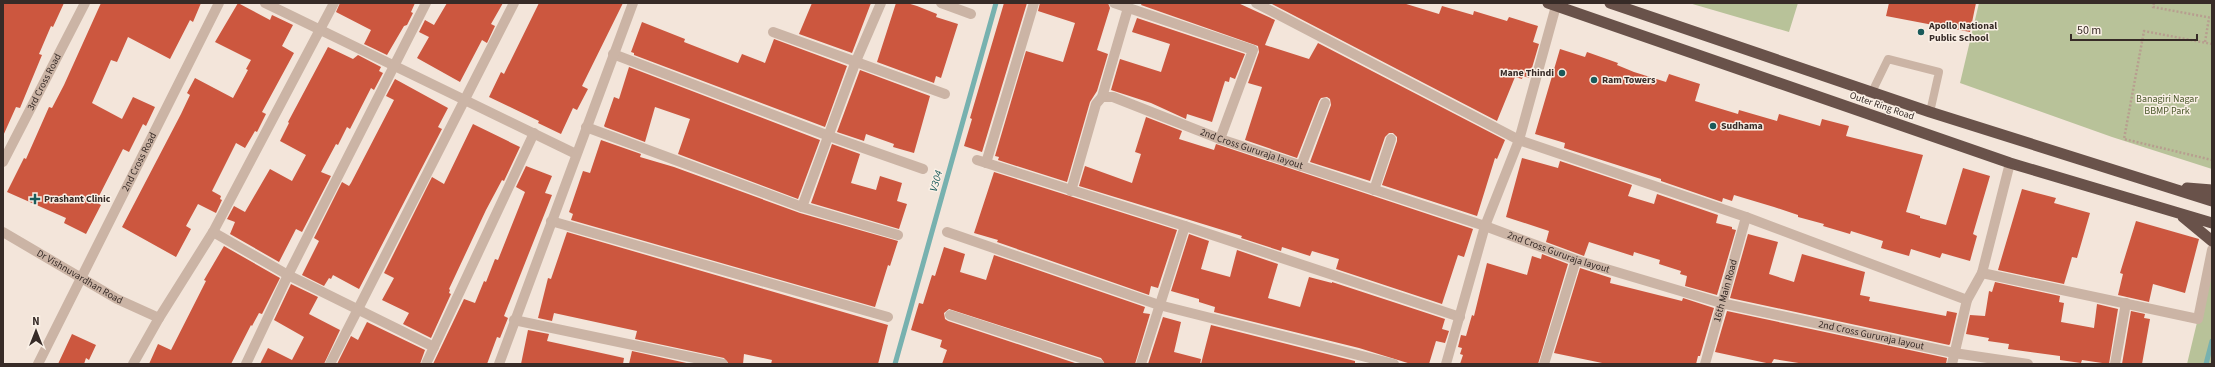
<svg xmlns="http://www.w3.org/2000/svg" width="2215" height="367" font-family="'Source Sans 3',sans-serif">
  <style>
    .green { fill: #b8c299 }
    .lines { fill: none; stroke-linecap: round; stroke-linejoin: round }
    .stream { stroke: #77b1af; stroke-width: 5 }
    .building { fill: #cc573f }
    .path { stroke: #b79e8f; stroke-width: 2.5; stroke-dasharray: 2 2; stroke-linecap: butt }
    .service { stroke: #cbb4a5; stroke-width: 8 }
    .minor { stroke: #cbb4a5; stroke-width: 10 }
    .tertiary { stroke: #cbb4a5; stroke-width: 10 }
    .trunk { stroke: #69524a; stroke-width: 11 }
    .poi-dot { fill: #1a5a5a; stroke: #faf0e6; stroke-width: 1.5 }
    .labels { text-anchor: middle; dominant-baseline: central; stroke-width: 3; stroke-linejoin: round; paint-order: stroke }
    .poi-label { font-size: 10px; font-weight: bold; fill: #372b27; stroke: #faf0e6; text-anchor: start }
    .street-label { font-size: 10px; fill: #372b27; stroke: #faf0e6 }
    .park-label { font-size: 10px; fill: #495629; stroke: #faf0e6 }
    .water-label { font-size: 11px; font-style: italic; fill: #1a5a5a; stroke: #faf0e6 }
  </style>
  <rect width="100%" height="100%" fill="#f3e5da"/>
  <path class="green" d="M1689 3H1798L1789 32Z
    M1979 3H2212V169L2112 137 1960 83Z
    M2212 260V364H2187Z"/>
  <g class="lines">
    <path class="stream" d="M895 364 996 3
      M2206 364 2212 341"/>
  </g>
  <path class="building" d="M3 3H64L53 27 51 26 39 54 42 55 20 108 16 107 3 136Z
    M101 3H201L193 22 190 20 170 59 128 37 117 62 111 60 92 103 122 119 133 97 155 107 146 126 143 124 129 152 123 149 96 202 101 205 86 234 64 223 66 218 7 192 24 158 26 159 49 107 52 108 64 85Z
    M238 3 270 20 272 15 293 25 282 46 294 53 262 112 266 114 257 132 255 131 245 148 236 143 212 191 221 196 220 199 222 200 216 213 198 204 186 226 191 229 176 257 122 227 181 114 190 95 187 93 195 78 233 98 248 70 246 69 251 60 215 42Z
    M340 3H415L411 12 413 13 407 25 404 26 387 55 364 44 371 30 336 12Z
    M447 3H503L491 24 495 26 487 43 482 40 460 82 417 58 429 37 419 32 425 20 434 25Z
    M539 3H623L582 86 588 89 577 110 573 108 561 134 538 123 539 121 489 97 501 72 504 74Z
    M812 3H871L852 53 799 34Z
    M896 3H907L917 6 937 14 936 17 958 24 941 78 936 76 934 83 877 62Z
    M1004 3H1027L982 152 964 146 972 119 970 118Z
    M1040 3H1108L1110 8 1097 50 1108 54 1097 91 1090 102 1067 182 998 160 999 157 995 156 1026 51 1063 62 1075 23 1038 11Z
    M1142 3H1238L1275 20 1265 45 1309 59 1318 43 1505 140 1497 159 1495 158 1477 216 1382 185 1397 141V137L1393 133H1389L1385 137 1370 181 1310 162 1331 105 1330 99 1327 97 1321 98 1319 101 1297 158 1245 140 1262 87 1248 83 1259 52 1258 46 1141 5Z
    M1270 3H1403L1439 14 1442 6 1473 15 1474 11 1507 21 1509 17 1538 26 1533 42 1539 44 1529 78 1523 76 1522 79 1515 77 1497 121Z
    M1889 3H1976L1970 32 1886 16Z
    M1137 18 1245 54 1235 79 1230 77 1229 82 1225 81 1212 122 1187 114 1186 119 1151 103 1111 90 1120 59 1161 72 1170 44 1132 32Z
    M642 22 685 39 684 42 738 63 742 54 765 63 774 39 847 66 825 127 634 55V53L631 52Z
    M328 47 353 59 358 55 381 67 379 71 383 73 374 90 371 88 350 129 347 127 338 145 336 144 321 172 331 176 302 232 296 229 279 262 230 234 235 222 227 219 234 206 245 212 270 169 292 181 306 155 280 141 289 123 288 122Z
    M1560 49 1585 57 1587 52 1618 63 1617 65 1634 72 1666 82 1669 74 1700 84 1695 101 1738 114 1739 110 1777 121 1779 114 1820 126 1822 119 1849 126 1846 136 1923 155 1906 212 1920 216V218L1946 225 1963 168 1990 176 1973 234 1977 236 1970 261 1942 253 1940 258 1911 249 1909 256 1881 248 1883 241 1851 231 1850 234 1823 226 1824 224 1798 217V215L1774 207 1734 195 1732 201 1723 198 1722 202 1661 181V179L1564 148 1565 143 1535 134Z
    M629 67 820 140 798 199 678 154 690 119 655 107 645 142 605 127 604 126 614 97 619 99Z
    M860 70 930 96 914 153 893 147 894 144 866 134 864 141 837 132Z
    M395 79 448 108 438 127 442 129 359 289 333 275 331 279 329 278 324 286 302 275 319 241 314 238 342 182 349 186 351 183 394 100 386 96Z
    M1146 117 1182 131 1179 139 1214 150 1216 144 1473 229 1464 257 1458 255 1442 304 1336 269 1339 259 1312 251 1310 256 1282 247 1281 251 1241 238 1242 236 1079 186 1085 166 1132 183 1141 154 1135 152Z
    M473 124 520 147 504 181 502 180 486 210 449 289 450 290 449 293 451 294 431 338 403 324 409 313 382 300 394 278 384 273 432 177 444 184Z
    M601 140 641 154 640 157 674 167 800 213 898 241 890 266 888 265 875 307 571 220 573 214 569 212 583 171 590 173Z
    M832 144 860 154 851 183 876 190 880 176 902 183 897 201 907 204 899 229 811 203Z
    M1522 158 1558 168 1560 161 1632 185 1628 196 1654 204 1657 194 1718 215 1716 223 1732 227V229L1736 230 1717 295 1685 286 1687 276 1680 274 1681 271 1659 264 1660 260 1634 252 1633 256 1589 242 1584 256 1546 242 1549 231 1506 217Z
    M526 166 552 176 545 193 552 195 504 316 508 318 500 338 497 337 487 364H433L464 299 475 303 484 281 486 282 495 259 498 260 525 192 516 187Z
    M994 172 1177 230 1158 288 1151 286 1149 295 997 242 998 240 974 233Z
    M2022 189 2056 198 2054 203 2090 213 2077 258 2072 257 2064 284 1998 270Z
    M2136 221 2199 239 2185 293 2153 284 2149 302 2118 295 2123 274 2120 273Z
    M567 232 888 325 878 364H771L772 360 744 354 743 364H729L724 358 635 339 637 331 554 313 552 321 538 318 548 278 551 279Z
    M1189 234 1209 241 1201 269 1230 277 1237 250 1278 264 1268 298 1300 307 1309 277 1332 283V282L1445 319 1442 329 1449 331 1445 343 1436 341 1429 364H1411L1359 348 1214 312 1215 307 1199 302V299L1171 291Z
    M1748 234 1778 242 1769 274 1794 282 1802 254 1865 272 1860 295 1870 297 1869 301 1946 316 1947 311 1957 313 1950 344 1949 345 1730 298Z
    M224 246 280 278 262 314 259 313 252 326 251 325 231 364H149L158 344 171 350 206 281 204 280Z
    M944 247 965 254 960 272 986 280 994 255 1145 307 1143 313 1150 314 1135 364H1105L1101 358 949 309 944 313 945 319 948 321 1078 364H942L947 350 940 347 942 340 911 330 919 303 923 304 932 275 935 276Z
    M1542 254 1568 264 1538 364H1460L1463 355 1460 354 1462 348 1458 347 1461 335 1466 336 1472 315 1474 316 1487 263 1527 275 1532 256 1541 259Z
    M1580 268 1611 278 1610 283 1682 301 1683 298 1714 308 1702 349 1700 356H1698L1696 364H1607L1554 353Z
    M1995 282 2060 296 2059 302 2064 303 2061 322 2094 328 2097 304 2118 309 2109 364 2082 360 2081 363 2060 360V356L2008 349 2009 344 1988 341 1989 338 1966 334 1970 315 1985 316 1989 291 1992 292Z
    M291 284 318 297 309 314 340 330 324 364H260L268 348 292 360 304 337 274 320Z
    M1727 311 1947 358 1946 364H1805L1774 359 1771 364 1715 352Z
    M2131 311 2145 314 2144 318 2150 319 2142 364H2122Z
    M1163 317 1181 322 1174 352 1201 359 1200 364H1148Z
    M367 322 425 350 420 364H337L351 336 358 340Z
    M1211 325 1355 361V364H1201Z
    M528 330 549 334 547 341 624 358 623 364H521Z
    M72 334 96 345 89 360 86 358 84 364H58Z
    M632 351 691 364H629Z"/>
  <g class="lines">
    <path class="path" d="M2154 3 2153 7 2212 18
      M2205 42 2209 18
      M2212 44 2144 31 2124 139 2212 160"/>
    <path class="service" d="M1872 92 1888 59 1939 72 1930 112"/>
    <g class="minor">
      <path d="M265 3 576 154"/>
      <path d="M941 3 971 14"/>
      <path d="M1114 3 1253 50 1220 139"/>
      <path d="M1256 3 1519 140 1746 217 1967 300"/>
      <path d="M773 32 945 94"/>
      <path d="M613 54 829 136 923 169"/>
      <path id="s1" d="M1102 97H1113L1220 139 1485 226 1576 260 1721 303 1954 353 2028 364"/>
      <path d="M586 127 802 207 898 235"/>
      <path d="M977 160 1185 226 1460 317"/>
      <path id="s2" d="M3 162 85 3"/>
      <path d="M986 163 1034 3"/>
      <path d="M1301 166 1325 103"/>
      <path d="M1374 190 1391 139"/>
      <path d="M1071 191 1096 104 1102 97 1128 8"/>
      <path d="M802 207 856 61 881 3"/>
      <path d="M551 221 888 317"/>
      <path d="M213 232 288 275 434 347"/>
      <path d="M947 232 1159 305 1394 364"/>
      <path d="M1982 273 2198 319 2212 250"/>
      <path d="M950 315 1099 364"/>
      <path d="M159 318 213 232 334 3"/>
      <path d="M514 320 723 364"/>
      <path id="s3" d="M38 364 219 3"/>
      <path d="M246 364 288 275 426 3"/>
      <path d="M330 364 514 3"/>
      <path d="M426 364 534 133"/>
      <path d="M1141 364 1185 226"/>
      <path d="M1446 364 1485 226 1519 140 1556 6"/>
      <path d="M1544 364 1576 260"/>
      <path id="s4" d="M1705 364 1746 217"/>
      <path d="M1952 364 1967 300 1982 273 2010 163"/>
      <path d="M2115 364 2126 303"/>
    </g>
    <g class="tertiary">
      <path id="s5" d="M3 232 117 299 159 318 133 364"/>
      <path d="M499 364 633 3"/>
    </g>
    <path class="trunk" d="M1548 3 2010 163 2212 223
      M1610 3 1930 112 2212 201
      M2187 188 2212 190
      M2183 217 2212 241"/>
  </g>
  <g class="poi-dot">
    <circle cx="1921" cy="32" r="4"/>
    <circle cx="1562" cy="73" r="4"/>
    <circle cx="1594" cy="80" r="4"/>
    <circle cx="1713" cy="126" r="4"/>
    <path d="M33 193h4v4h4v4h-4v4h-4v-4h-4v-4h4z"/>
  </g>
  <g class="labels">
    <g class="poi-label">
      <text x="1929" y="26">Apollo National<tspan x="1929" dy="12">Public School</tspan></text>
      <text x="1554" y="73" text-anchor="end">Mane Thindi</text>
      <text x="1602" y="80">Ram Towers</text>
      <text x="1721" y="126">Sudhama</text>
      <text x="44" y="199">Prashant Clinic</text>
    </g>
    <g class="street-label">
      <text stroke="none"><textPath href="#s2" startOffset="90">3rd Cross Road</textPath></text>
      <text transform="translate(1882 106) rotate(19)">Outer Ring Road</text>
      <text stroke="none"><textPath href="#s1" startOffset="159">2nd Cross Gururaja layout</textPath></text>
      <text stroke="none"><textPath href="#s3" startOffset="226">2nd Cross Road</textPath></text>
      <text stroke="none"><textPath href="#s1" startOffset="483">2nd Cross Gururaja layout</textPath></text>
      <text stroke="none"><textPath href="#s5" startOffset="89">Dr Vishnuvardhan Road</textPath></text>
      <text stroke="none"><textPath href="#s4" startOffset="76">16th Main Road</textPath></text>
      <text stroke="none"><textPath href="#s1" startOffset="807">2nd Cross Gururaja layout</textPath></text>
    </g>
    <g class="park-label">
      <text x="2167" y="99">Banagiri Nagar<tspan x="2167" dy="12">BBMP Park</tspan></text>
    </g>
    <g class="water-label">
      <text transform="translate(936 181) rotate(-74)">V304</text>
    </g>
  </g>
  <rect width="2215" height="367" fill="none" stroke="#372b27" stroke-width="8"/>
  <g transform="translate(36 331)" stroke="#faf0e6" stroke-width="3" paint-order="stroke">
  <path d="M0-3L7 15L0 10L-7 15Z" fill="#372b27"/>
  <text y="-6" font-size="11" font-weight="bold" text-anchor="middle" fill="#372b27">N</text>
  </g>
  <path d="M2071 34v6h126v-6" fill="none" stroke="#372b27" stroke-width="2"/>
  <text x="2077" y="34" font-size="12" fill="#372b27" stroke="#faf0e6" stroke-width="3" paint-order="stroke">50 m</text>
</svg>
